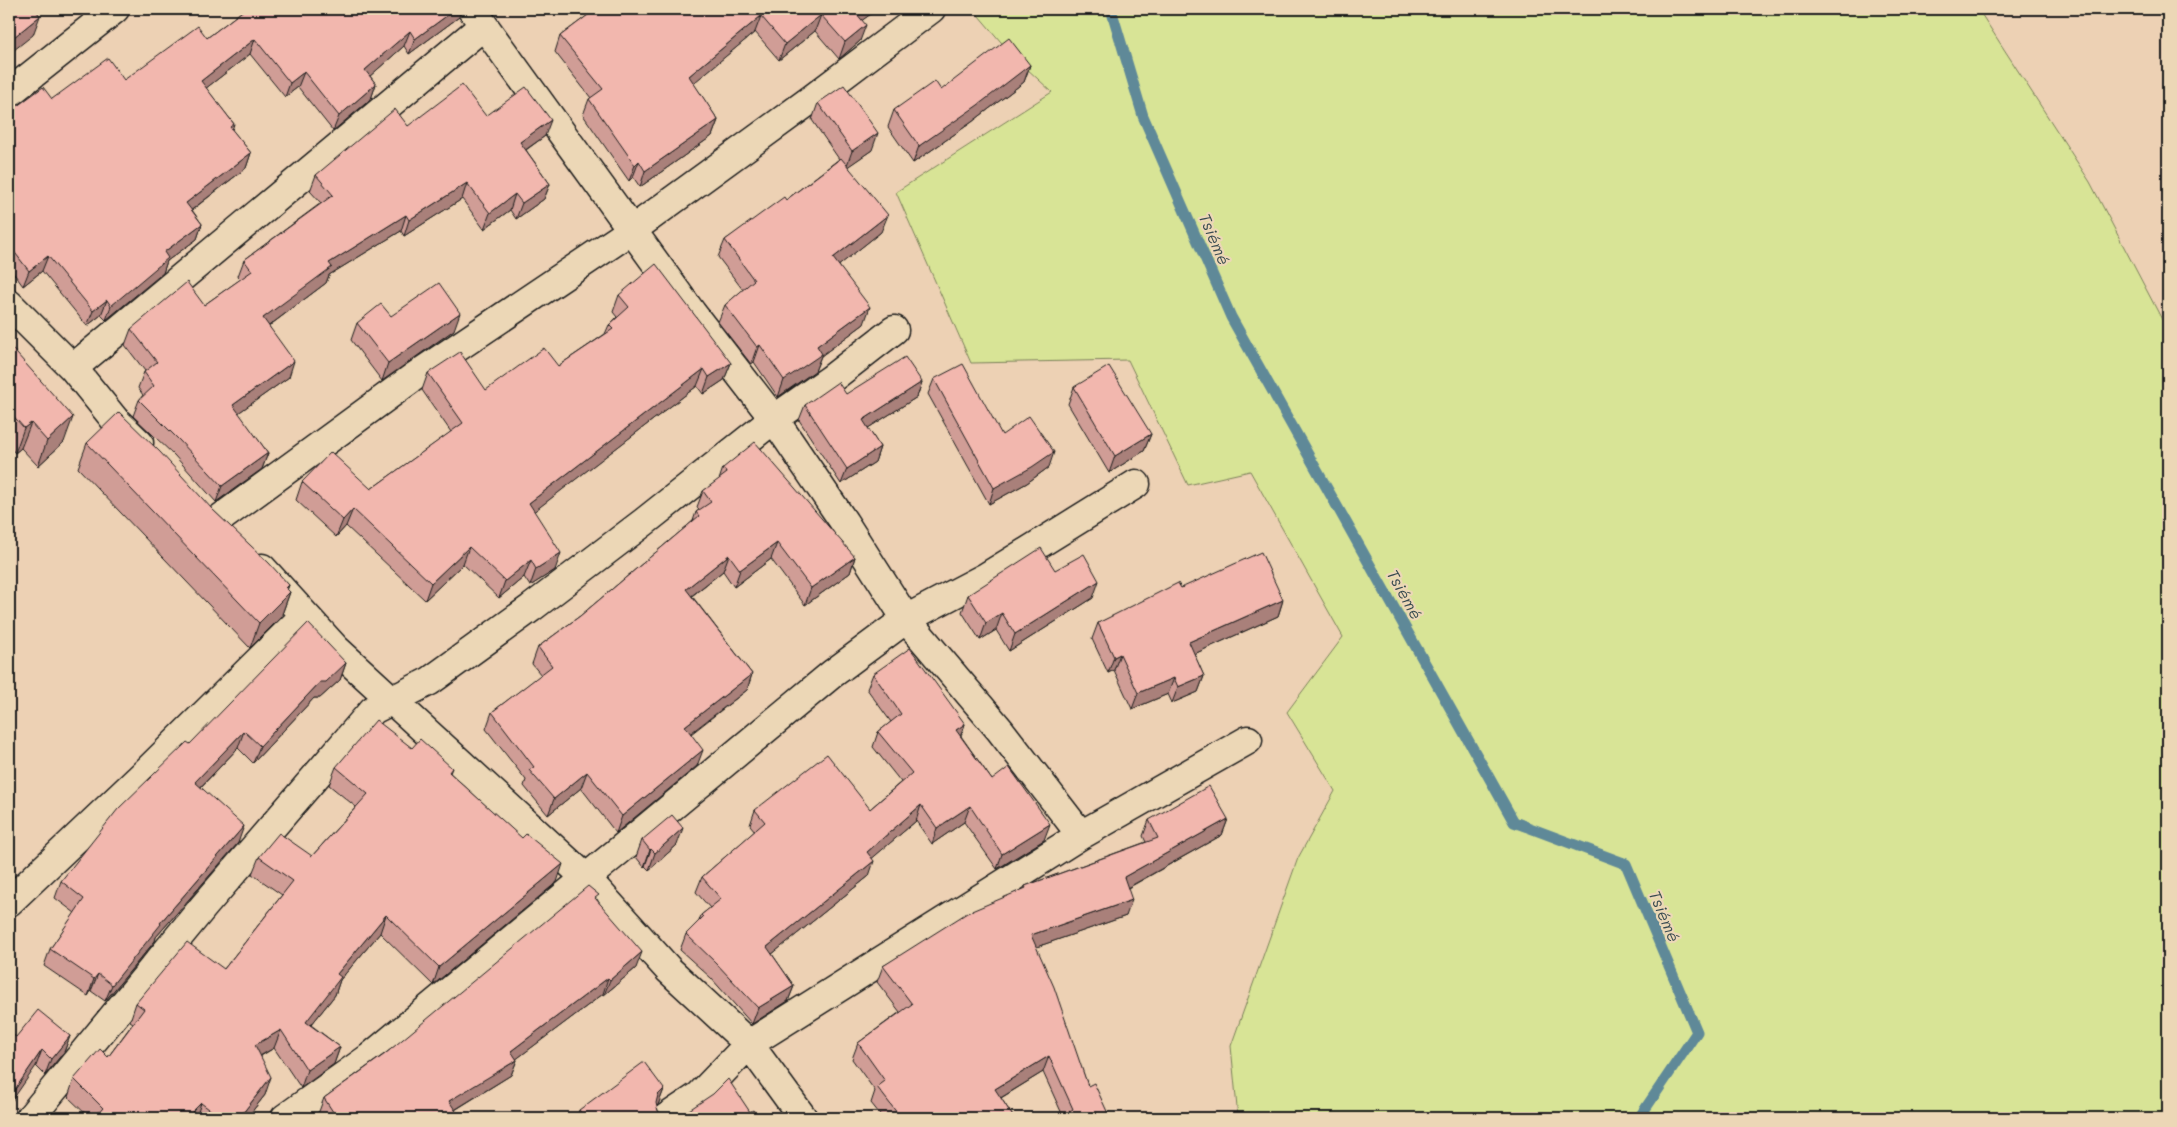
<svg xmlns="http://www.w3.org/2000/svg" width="2177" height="1127" font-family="Mali,sans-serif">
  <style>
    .green { fill: #d8e496; stroke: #7a8059 }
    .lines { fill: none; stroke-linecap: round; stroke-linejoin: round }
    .stream { stroke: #5e8998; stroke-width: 11 }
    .minor-casing { stroke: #1c1c1c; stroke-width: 31 }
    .minor { stroke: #ecd7b6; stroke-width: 28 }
    .wall { fill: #d09d96; stroke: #1c1c1c }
    .shaded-wall { fill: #a9807a; stroke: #1c1c1c }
    .building { fill: #f2b7ae; stroke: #1c1c1c }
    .labels { text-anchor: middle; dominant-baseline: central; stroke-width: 4.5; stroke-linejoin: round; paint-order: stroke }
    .water-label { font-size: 16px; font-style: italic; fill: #384a50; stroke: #ecd7b6 }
  </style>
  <rect width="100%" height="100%" fill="#edd1b4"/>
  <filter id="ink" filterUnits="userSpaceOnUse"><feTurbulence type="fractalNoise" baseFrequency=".02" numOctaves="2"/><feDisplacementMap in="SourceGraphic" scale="10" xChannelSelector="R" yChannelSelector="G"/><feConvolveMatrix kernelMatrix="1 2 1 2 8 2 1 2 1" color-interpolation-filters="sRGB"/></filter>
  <g filter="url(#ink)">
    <path class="green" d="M973 9H1978L2090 182 2168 331V1118H1238L1231 1046 1298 858 1335 791 1287 712 1343 637 1250 471 1188 485 1128 360 971 363 896 192 1052 92 1012 55Z"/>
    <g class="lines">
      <path class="stream" d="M1111 9 1143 116 1231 317 1514 822 1626 864 1697 1032 1639 1118"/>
      <g class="minor-casing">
        <path id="minor" d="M472 9 692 313 774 419 844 522 906 619 1000 730 1081 835
          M9 93 115 9
          M9 304 73 368 115 420 139 443
          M73 368 483 26
          M214 523 415 376 632 230 813 98 931 9
          M262 568 335 648 586 878 669 970 749 1044 803 1118
          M9 902 147 771 304 616
          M30 1118 204 906 373 710 430 681 531 608 644 522 774 419 831 379 894 330
          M285 1118 369 1058 832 674 906 619 986 577 1136 484
          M666 1118 699 1096 749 1044 1081 835 1248 740"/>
      </g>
      <use href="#minor" class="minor"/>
    </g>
    <path class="wall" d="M245 9H462L459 17 409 54 404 46 370 76 376 84 371 99 333 131 298 87 285 97 250 54 206 88 234 124 232 130 251 153 246 168 192 210 202 224 197 239 167 261 163 273 106 320 101 315 87 326 42 271 23 286 9 267V112L52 99 124 80 207 38Z
      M596 9H878L862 20 860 41 839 59 815 31 779 60 755 32 693 83 718 120 712 136 640 187 633 177 629 181 583 115 589 99 591 98 555 52 560 36Z
      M1030 65 1024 82 972 122 913 163 888 127 894 110 941 90Z
      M818 103 872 150 848 166 881 232 839 265 864 324 821 356 815 371 778 397 754 362 751 364 718 322 725 305 743 290 718 257 725 240 786 200 839 159 812 120Z
      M486 116 545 136 526 150 550 184 544 199 516 219 510 210 484 229 462 199 404 236 401 231 329 275 326 283 269 326 289 377 238 413 268 453 262 469 216 502 174 455 133 416 139 400 143 395 138 388 144 372 145 371 125 345 131 329 204 305 241 279 238 276 244 260 321 203 310 191 316 175 408 126Z
      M619 295 731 363 724 380 703 394 697 386 534 511 555 570 530 586 524 577 499 598 463 564 425 600 346 526 336 537 296 500 302 482 371 489 451 432 422 390 428 373 486 390 558 366 605 334 609 325 617 317 613 312Z
      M391 316 454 330 382 381 351 340 357 323Z
      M9 345 64 442 38 466 21 448 15 453 9 446Z
      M934 379 1002 435 1049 467 1027 483 989 504 928 394Z
      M922 382 917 397 868 428 880 447 875 462 841 484 799 420 805 405 846 394Z
      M1074 387 1151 434 1144 451 1109 473 1068 404Z
      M87 443 212 509 289 585 287 590 290 592 281 617 250 648 78 468Z
      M723 468 855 557 850 573 805 605 771 559 734 587 723 571 692 596 752 674 747 690 691 734 697 766 616 833 581 788 548 815 524 786 526 780 486 729 492 712 541 675 532 664 538 647 580 616 693 521 696 512 699 510 697 507 703 491 719 480Z
      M1055 570 1093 598 1009 651 996 630 980 640 962 612 968 595Z
      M1181 588 1283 600 1278 616 1194 654 1204 676 1198 692 1172 703 1168 694 1132 709 1114 670 1108 673 1092 639 1098 623Z
      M346 663 340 680 320 698H314L253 763 238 748 201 787 238 843 156 937 155 941 105 1001 91 991 88 996 44 966 50 949 75 913 55 898 61 881 190 744Z
      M873 674 965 724 961 736 992 780 1044 840 997 869 964 822 932 844 916 821 872 858 869 876 772 954 794 986 788 1001 752 1024 711 978 680 950 686 934 699 921 701 915 710 908 696 892 702 877 755 831 750 825 755 810 870 809 901 782 873 747 878 732 891 722 867 689Z
      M412 748 452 768 450 773 557 882 433 985 380 933 340 980 335 995 311 1025 340 1047 334 1064 301 1088 274 1048 261 1056 265 1095 247 1118H90L68 1097 74 1079 108 1057 133 1023 130 1021 136 1003 224 969 282 895 252 874 259 857 312 856 356 807 329 785 336 767Z
      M1228 819 1222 835 1128 888 1126 916 1036 947 1088 1086 1110 1118 1063 1116 1043 1072 1001 1098 1014 1118H883L871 1103 875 1091 852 1059 858 1043 900 1012 877 982 883 966 1024 888 1025 886 1146 842 1143 836 1149 820Z
      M642 840 677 845 649 870 645 866 644 867 636 857Z
      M597 899 636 968 604 995 603 994 516 1059 517 1060 511 1075 455 1110 456 1118H321L318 1114 324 1098Z
      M70 1036 64 1052 45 1075 36 1066 16 1037Z
      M664 1089 658 1105 657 1106 658 1111 664 1116 672 1118H576L579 1110Z"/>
    <path class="shaded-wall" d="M456 9H462L459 17 409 54 415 39Z
      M862 9H878L850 29 856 13Z
      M821 15 815 31 779 60 785 44Z
      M40 16 33 35 9 54V41Z
      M761 16 755 32 683 92 689 76Z
      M866 25 860 41 839 59 845 42Z
      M410 31 404 46 360 85 365 70Z
      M255 39 250 54 196 96 201 81Z
      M1030 65 1024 82 972 122 913 163 919 146Z
      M304 72 298 87 285 97 290 83Z
      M376 84 371 99 333 131 339 116Z
      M551 120 545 136 514 158 520 142Z
      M718 120 712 136 640 187 645 171Z
      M878 133 872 150 846 168 852 151Z
      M251 153 246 168 181 218 186 203Z
      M639 161 633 177 629 181 635 165Z
      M467 183 462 199 404 236 409 220Z
      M550 184 544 199 516 219 522 203Z
      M515 194 510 210 484 229 490 213Z
      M406 215 401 231 329 275 326 283 258 334 263 318 329 263Z
      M888 215 881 232 827 275 833 258Z
      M202 224 197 239 167 261 163 273 106 320 111 306 164 252Z
      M48 256 42 271 23 286 29 271Z
      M107 300 101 315 87 326 93 311Z
      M870 307 864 324 821 356 815 371 778 397 784 380 817 346Z
      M460 313 454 330 382 381 388 363Z
      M760 345 754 362 751 364 757 347Z
      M294 361 289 377 227 421 233 405Z
      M731 363 724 380 703 394 709 377Z
      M704 369 697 386 523 520 529 503Z
      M922 382 917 397 857 435 863 420Z
      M73 417 64 442 38 466 47 441Z
      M31 423 21 448 15 453 24 428Z
      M1151 434 1144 451 1109 473 1115 456Z
      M880 447 875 462 841 484 847 469Z
      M1054 452 1049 467 1027 483 989 504 994 488Z
      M268 453 262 469 216 502 222 486Z
      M353 509 346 526 336 537 343 520Z
      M777 543 771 559 734 587 740 570Z
      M469 547 463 564 425 600 431 583Z
      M561 553 555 570 530 586 536 569Z
      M729 555 723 571 680 605 686 589Z
      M855 557 850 573 805 605 811 588Z
      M531 560 524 577 499 598 505 581Z
      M1099 581 1093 598 1009 651 1015 634Z
      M289 585 284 598 290 592 281 617 250 648 259 623Z
      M1283 600 1278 616 1183 659 1189 642Z
      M1002 613 996 630 980 640 986 623Z
      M1120 654 1114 670 1108 673 1114 657Z
      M346 663 340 680 320 698H314L253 763 260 746 320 682Z
      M752 674 747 690 679 742 685 726Z
      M1204 676 1198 692 1172 703 1178 687Z
      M1174 678 1168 694 1132 709 1138 693Z
      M965 724 959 740 956 730Z
      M244 731 238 748 189 799 195 782Z
      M703 750 697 766 616 833 622 816Z
      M587 772 581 788 548 815 554 799Z
      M921 805 916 821 862 867 867 852Z
      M970 806 964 822 932 844 937 828Z
      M1228 819 1222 835 1118 893 1124 877Z
      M1050 824 1044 840 997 869 1002 854Z
      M244 826 238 843 156 937 155 941 105 1001 112 985 160 923Z
      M683 828 677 845 649 870 655 853Z
      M651 849 645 866 644 867 650 850Z
      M874 861 869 876 761 963 767 947Z
      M563 864 557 882 433 985 439 967Z
      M1132 900 1126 916 1025 951 1031 935Z
      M386 915 380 933 340 980 335 995 300 1039 306 1022 337 974Z
      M642 952 636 968 604 995 610 980Z
      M98 974 91 991 88 996 94 979Z
      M608 978 603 994 507 1066 517 1060 511 1075 443 1117 449 1101 511 1051Z
      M794 986 788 1001 752 1024 758 1008Z
      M281 1030 274 1048 249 1062 255 1045Z
      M70 1036 64 1052 45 1075 51 1059Z
      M340 1047 334 1064 301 1088 307 1070Z
      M42 1050 36 1066 9 1105V1098Z
      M1049 1056 1043 1072 989 1105 995 1089Z
      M271 1077 265 1095 247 1118H239Z
      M664 1089 658 1105 652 1111 658 1095Z
      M201 1103 196 1118H186Z"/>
    <path class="building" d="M9 9H35L40 16 9 41Z
      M245 9H456L415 39 410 31 365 70 376 84 339 116 304 72 290 83 255 39 201 81 234 124 230 127 251 153 186 203 202 224 164 252 168 258 111 306 107 300 93 311 48 256 29 271 9 245V112L43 87 52 99 108 58 124 80 198 26 207 38Z
      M596 9H862L856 13 866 25 845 42 821 15 785 44 761 16 689 76 718 120 645 171 639 161 635 165 589 99 603 89 560 36Z
      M1009 38 1030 65 978 105 919 146 894 110 935 81 941 90Z
      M462 85 486 116 526 87 551 120 520 142 550 184 522 203 515 194 490 213 467 183 409 220 406 215 329 263 332 267 263 318 294 361 233 405 268 453 222 486 179 440 139 400 154 386 144 372 157 362 131 329 187 282 204 305 252 271 244 260 333 195 316 175 395 109 408 126Z
      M844 85 878 133 852 151 818 103Z
      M841 158 888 215 833 258 870 307 817 346 822 354 784 380 760 345 757 347 725 305 754 280 725 240 784 197 786 200Z
      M656 264 731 363 709 377 704 369 529 503 561 553 536 569 531 560 505 581 469 547 431 583 353 509 343 520 302 482 331 452 371 489 463 423 428 373 460 352 486 390 544 348 558 366 613 329 609 325 629 307 619 295Z
      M439 283 460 313 388 363 357 323 381 304 391 316Z
      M9 345 73 417 47 441 31 423 24 428 9 411Z
      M905 357 922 382 863 420 880 447 847 469 805 405 838 382 846 394Z
      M963 364 1002 435 1029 416 1054 452 1032 467 994 488 934 379Z
      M1109 366 1151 434 1115 456 1074 387Z
      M119 412 160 452 212 509 269 563 289 585 286 588 290 592 259 623 87 443Z
      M755 442 855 557 811 588 777 543 740 570 729 555 686 589 752 674 685 726 703 750 622 816 587 772 554 799 529 770 534 767 492 712 552 666 538 647 580 616 699 516 696 512 711 502 703 491 727 473 723 468Z
      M1041 548 1055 570 1084 554 1099 581 1015 634 1002 613 986 623 968 595Z
      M1261 552 1283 600 1189 642 1204 676 1178 687 1174 678 1138 693 1120 654 1114 657 1098 623 1178 583 1181 588Z
      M308 623 346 663 326 682H320L260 746 244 731 195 782 244 826 160 923 161 924 112 985 98 974 94 979 50 949 84 899 61 881 118 809 187 742 190 744Z
      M910 648 965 724 956 730 992 780 1009 767 1050 824 1002 854 970 806 937 828 921 805 867 852 874 861 767 947 794 986 758 1008 716 963 686 934 703 917 701 915 721 899 702 877 765 822 755 810 827 754 870 809 912 773 878 732 901 714 873 674Z
      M376 720 412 748 420 739 452 768 449 772 522 838 526 834 563 864 439 967 386 915 337 974 341 977 306 1022 340 1047 307 1070 281 1030 255 1045 271 1077 239 1118H221L201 1103 186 1118H94L103 1108 74 1079 100 1049 108 1057 144 1009 136 1003 187 942 224 969 293 881 259 857 279 833 312 856 368 794 336 767Z
      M1209 786 1228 819 1124 877 1132 900 1031 935 1054 987 1088 1086 1094 1083 1110 1118H1060L1073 1109 1049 1056 995 1089 1014 1118H901L877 1087 885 1081 858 1043 912 1004 883 966 967 913 1026 888 1025 886 1158 838 1149 820Z
      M672 815 683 828 655 853 651 849 650 850 642 840Z
      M588 886 599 895 595 898 642 952 610 980 608 978 511 1051 517 1060 449 1101 457 1113 454 1115 456 1118H337L324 1098 385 1054Z
      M38 1010 70 1036 51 1059 42 1050 9 1098V1032L16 1037Z
      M644 1062 664 1089 658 1095 656 1103 658 1111 664 1116 672 1118H585L579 1110Z
      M728 1079 750 1112 753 1110 759 1118H672L680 1116 713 1094Z"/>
  </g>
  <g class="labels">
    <g class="water-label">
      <text transform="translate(1215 239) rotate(67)">Tsiémé</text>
      <text transform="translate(1405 594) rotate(61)">Tsiémé</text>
      <text transform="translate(1665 916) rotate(67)">Tsiémé</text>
    </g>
  </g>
  <rect width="2177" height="1127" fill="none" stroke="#ecd7b6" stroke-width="30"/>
  <rect x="15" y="15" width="2147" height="1097" fill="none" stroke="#1c1c1c" stroke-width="2" filter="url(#ink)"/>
</svg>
